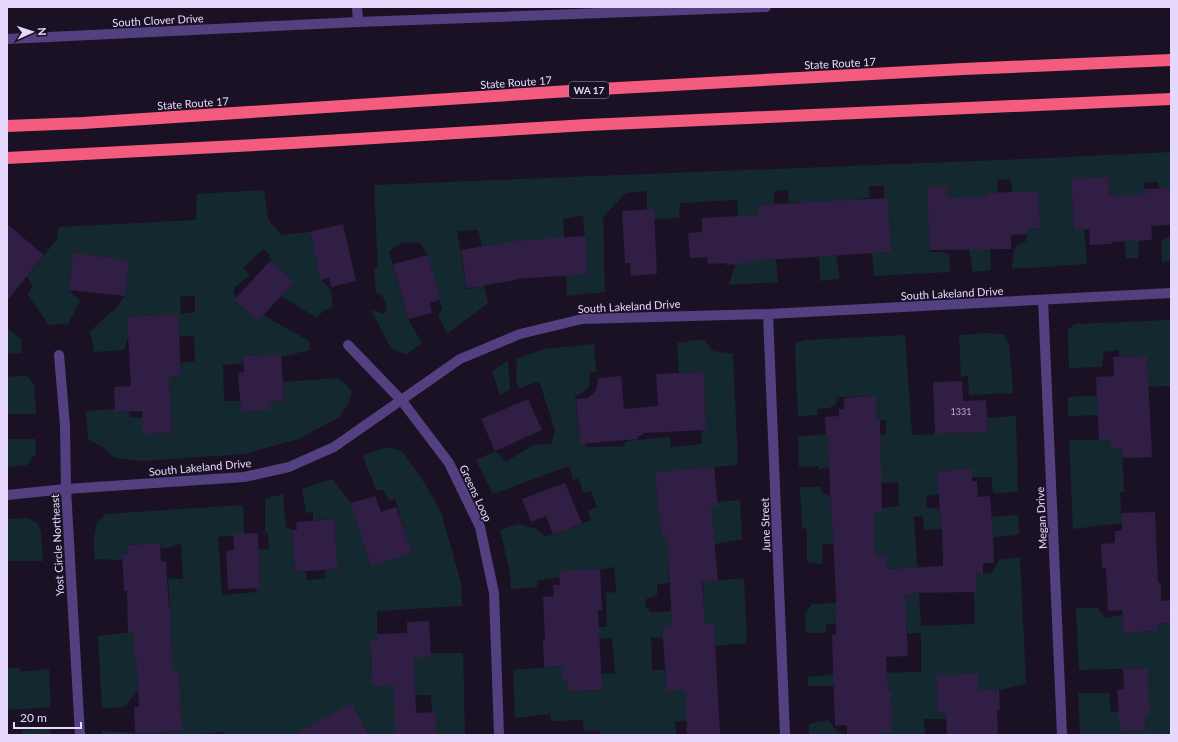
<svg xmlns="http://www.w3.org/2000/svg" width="1178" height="742" font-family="Lato,sans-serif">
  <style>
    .green { fill: #14292f; fill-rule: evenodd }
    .building { fill: #301e45 }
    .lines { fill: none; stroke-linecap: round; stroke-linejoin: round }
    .minor { stroke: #534081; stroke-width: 10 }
    .highway { stroke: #f35c7e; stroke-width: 12 }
    .labels { text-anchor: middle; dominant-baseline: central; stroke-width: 3; stroke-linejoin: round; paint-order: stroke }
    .number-label { font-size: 9px; fill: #b8aace }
    .shield { fill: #1a1125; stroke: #a89cbc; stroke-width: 1 }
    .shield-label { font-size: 10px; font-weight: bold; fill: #e5d8fc }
    .street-label { font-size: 11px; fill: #e5d8fc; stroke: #1a1125 }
  </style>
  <rect width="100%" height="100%" fill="#1a1125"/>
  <path class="green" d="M1171 152V188H1159L1158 182 1144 183 1145 194 1136 195 1139 241 1138 258H1126L1123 206H1111L1109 177 1071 179 1074 229H1084L1087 264 1012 269 1014 248 1026 241 1027 229 1040 228 1012 192 1011 179 997 180 998 193H988L991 270 973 272 969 249 947 198 946 186 928 187 930 252H943L949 254 950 272 874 276 872 253 891 252 888 198H884V186H869L870 198 849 200 851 229 836 255 840 279 820 281 817 202 789 203 788 190 774 191V204L758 205 761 260H776L778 282 729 285 735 264 749 263 745 216H738L737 200 680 203 679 218 654 219 647 210V191L626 193 603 217 605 292 567 296 566 275 588 274 583 215 563 219 564 238 511 242 482 246 478 230 457 231 467 289 475 288 474 276 483 282 488 303 447 334 438 315 442 308 428 255 420 243 403 242 389 251 408 319 422 343 406 355 390 347 371 310 384 314 387 307 382 295 376 292 374 269 378 267 374 185 1047 158Z
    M264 190 268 219 281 235 310 232 321 279 331 290 333 308 324 310 317 318 281 296 293 282 270 261 269 254 263 249 243 268 250 275 234 288V294L236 298 234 300 258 321 263 315 309 341 310 350 281 357V354L243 356V363L223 365 224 401H240L241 412 270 410 269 402 284 401 283 382 338 378 346 384 352 392 349 403 339 417 301 438 245 454 142 461 115 458 104 448 88 439 86 411 115 409V412H128L130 417 143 418 144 434 172 433 169 377 181 376V363L195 361 194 335 179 337 177 314 127 317 128 337 124 350 94 352 90 331 116 308 125 296 129 260 73 253 69 290 80 301 68 324 49 325 27 294 33 286 27 277 57 239 58 227 196 220 197 194ZM195 295V312L181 314 180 297Z
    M1171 234V261L1162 262 1161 242Z
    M1171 320V393L1170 386 1148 387 1147 356 1120 357 1118 350 1104 352 1102 367 1069 368 1068 329 1075 324Z
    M7 328 21 339 22 353 7 354Z
    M990 333 1004 335 1009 344 1013 393 969 395 968 376 961 377 959 335Z
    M905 335 912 435 988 432 987 418 1016 416 1018 492 993 493 991 477H972V469L938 471 939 494 926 496 927 508 940 509 941 525 991 522V517L1018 515 1019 534 993 538 991 526 924 530 923 516 914 517 921 626 975 624 974 592H976V574L991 573 999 560 1020 557 1026 684 999 690H979L978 675H937V712H946V719H924L925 735H880V732H892L834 686H808L807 677 834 674 921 672V633H907V622L836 615V623L826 625V633H806L805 613 812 604 857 602 858 597 912 595 911 568 887 569V556H875L874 542 823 544 822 564 807 562V530L802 527 800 487H821L823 494 830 496 831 515 882 513V508L899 506 898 482 881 483V466L829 467 819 469 818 466 799 467 798 437 826 434V437L886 434V420L877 421 876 396 837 397 836 404 829 408 817 409 818 415 798 416 795 352 796 343 806 340Z
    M704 339 713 351 733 354 738 465 656 472 661 534 699 531 711 506H717V502L740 500 742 539 715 544 684 546 685 558 668 559 669 583 657 584V595L646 599 645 606 651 612 671 611 672 616 704 614 703 582 744 578 747 643 715 646 713 623 662 627 663 638 651 637 652 670H665L667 691 710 688 687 721 675 722 676 735H600L599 730 584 731 583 720 551 721 550 714 515 718 513 670 563 666V681H568L569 691 602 690 601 674 615 673 612 638 600 639 599 636 571 638V628L607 627 606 593 616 592 614 567 537 581V587L511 589 510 572 500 530 518 524 536 529 545 536 553 535 591 520 588 511 597 507 591 491 584 493 578 478 573 480 569 466 493 494 476 460 495 451 506 462 533 445 551 444 555 430 540 384 536 382 519 389 516 380 517 359 544 349 594 344 596 372H590L589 387 580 394 575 396 580 444H586L587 447 624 446 626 441 670 437 671 447 702 444 701 431 706 430 704 372 679 373 677 343Z
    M508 361 510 390 500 395 492 371Z
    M26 375 34 384 36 414H7V377Z
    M1104 395 1098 415 1068 416V397Z
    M7 439H35L36 453 27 465 7 467Z
    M1069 440H1110L1111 449 1122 448 1124 492H1120L1122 523 1073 529Z
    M388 447 403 452 427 487 441 512 461 583 462 606 377 611V641L370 642 371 676 414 657H431V653H463L465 735H436V713H432L431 695H408L395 735H369L352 703 317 735H224V732L192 735H102V731L135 733 182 731 179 672 145 674V680H137L138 691 124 707 102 708 98 636 133 632 134 655 172 653 170 607 168 578 183 579 181 544 161 549 160 543 129 545V553L122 554V560L94 559V539L97 522 106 514 243 505 244 534 218 537 222 595 257 592 256 588H260L258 549H269L268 533H265V499L283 494 286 527 292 530 295 572H306L307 580 325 579V570L338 569 334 519 313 520V512L306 513 302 489 332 479 351 503 411 553 395 499 389 500 383 490H376L363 456 372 452Z
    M28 518 38 524 41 531 43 561H7V519Z
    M1076 608H1098L1105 618 1122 615 1123 633 1157 631V624L1171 623V735H1080L1078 693H1109L1111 712 1119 711 1120 732 1146 730 1145 714H1150L1148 668 1079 670Z
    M7 668H20L19 672 49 669 51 707 7 710Z
    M828 720 836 730 845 735H809V724Z
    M50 728 51 735H22V730Z"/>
  <path class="building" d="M1109 177 1110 196 1145 194 1144 189 1171 188V225L1151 226 1152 240 1112 242V244L1090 245 1089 229 1074 230 1071 179Z
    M947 186V198L988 196V193L1038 191 1040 228 1027 229V234L1011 235V249L930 250 927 187Z
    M888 198 891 252 749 261V263L726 265V263L708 264 707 257 690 258 688 233 702 232V218L758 215V205Z
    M654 209 657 274 631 276 630 263H625L622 211Z
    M7 224 44 255 7 301Z
    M343 224 356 281 331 287 329 278 321 280 310 232Z
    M585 236 588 274 517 279V280L467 288 461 250 514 241Z
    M73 253 129 260 125 296 69 290Z
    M428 255 440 300 430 303 432 313 408 319 393 264Z
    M270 261 294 282 258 321 234 300Z
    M178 314 181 376 169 377 172 433 143 434 142 411 115 412 114 387 131 386 127 317Z
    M281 354 284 401 269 402 270 410 241 412 238 373 244 372 243 356Z
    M1147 356 1152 457 1123 458 1122 448 1111 449 1110 440H1099L1096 377 1114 376 1113 357Z
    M704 372 706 430 643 433V435L638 436V439L580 444 576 399 587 398 596 391 598 378 621 376 624 409 658 406 656 374Z
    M962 381 963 401 986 400 988 432 935 434 933 382Z
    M876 396 877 421H880L882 513H873L875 556 887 555V569L943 566 942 525H941L937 471 972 469V481H977L978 497 990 496 993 535 994 563H983V574H976V592L912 593V595H905L908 656 886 657 888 692H891L892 732H880V735H847V725L835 726 832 635H836V598L832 515H831L828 437H826L825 417 839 416V409H844V398Z
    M528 399 542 430 495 451 481 419Z
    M714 467 718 506H711L718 581 702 582 705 624 714 623 720 735H687L685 690 667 691 662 627 672 626 667 534H661L655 472Z
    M565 483 582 523 553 535 546 516 531 522 522 499Z
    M375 496 381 512 396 507 412 553 371 566 351 503Z
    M1155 512 1158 583H1161V601L1171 600V623L1157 624V631L1123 633 1122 610 1108 611 1106 568 1102 569 1101 544 1115 543V531H1122V513Z
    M334 519 338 569 295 572 292 530H297L296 522Z
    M258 533 260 588 228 589 226 551 234 550 233 534Z
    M160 543 161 562 166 561 169 607H170L173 672H179L182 731 135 733 134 707H139L136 655H134L133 632H128L127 591H124L122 554 129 553V545Z
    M600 569 602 610H598L602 690 568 691V681H563V666L544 667 543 639H545L543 597 554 596 553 585H560L559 571Z
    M429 621 431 657H414L416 713 436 712V735H395L394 685 372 686 370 641H377V634L407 633V622Z
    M1148 668 1150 714H1145L1146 730 1120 732 1117 690 1124 689 1123 669Z
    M978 674 979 690H999L1000 710H997L998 735H947L946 712H937V675Z
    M352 703 369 735H294Z"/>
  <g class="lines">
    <path class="minor" d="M357 7 358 22
      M7 39 358 22 766 7
      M1043 300 1062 735
      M768 314 785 735
      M348 345 402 401 449 463 480 527 494 593 499 735
      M59 355 65 426 66 489 80 735
      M7 495 66 489 244 477 289 467 334 447 460 359 520 334 582 319 768 314 1171 293"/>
    <path class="highway" d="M7 126 83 123 600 89 963 69 1171 60
      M7 158 292 143 587 125 1171 99"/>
  </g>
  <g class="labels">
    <g class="number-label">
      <text x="961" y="411">1331</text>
    </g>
    <rect class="shield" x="569" y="82" width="40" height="16" rx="3"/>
    <g class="shield-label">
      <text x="589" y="90">WA 17</text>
    </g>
    <g class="street-label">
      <text transform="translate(158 20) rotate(-3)">South Clover Drive</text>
      <text transform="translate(840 63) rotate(-3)">State Route 17</text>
      <text transform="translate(516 82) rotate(-4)">State Route 17</text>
      <text transform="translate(193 103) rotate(-4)">State Route 17</text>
      <text transform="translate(952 293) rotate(-3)">South Lakeland Drive</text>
      <text transform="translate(629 306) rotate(-3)">South Lakeland Drive</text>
      <text transform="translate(200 467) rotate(-5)">South Lakeland Drive</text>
      <text transform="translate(476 493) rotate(65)">Greens Loop</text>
      <text transform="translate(1041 518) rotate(-93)">Megan Drive</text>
      <text transform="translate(765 525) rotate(-92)">June Street</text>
      <text transform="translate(57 545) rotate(-93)">Yost Circle Northeast</text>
    </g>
  </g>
  <rect width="1178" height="742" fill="none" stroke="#e5d8fc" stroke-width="16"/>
  <g transform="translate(32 32) rotate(87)" stroke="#1a1125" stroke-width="3" paint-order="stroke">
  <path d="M0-3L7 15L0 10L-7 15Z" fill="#e5d8fc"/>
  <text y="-6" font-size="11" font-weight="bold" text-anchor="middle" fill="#e5d8fc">N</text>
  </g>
  <path d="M14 722v6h67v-6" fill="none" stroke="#e5d8fc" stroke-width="2"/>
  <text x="20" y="722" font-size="12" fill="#e5d8fc" stroke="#1a1125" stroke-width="3" paint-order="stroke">20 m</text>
</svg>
